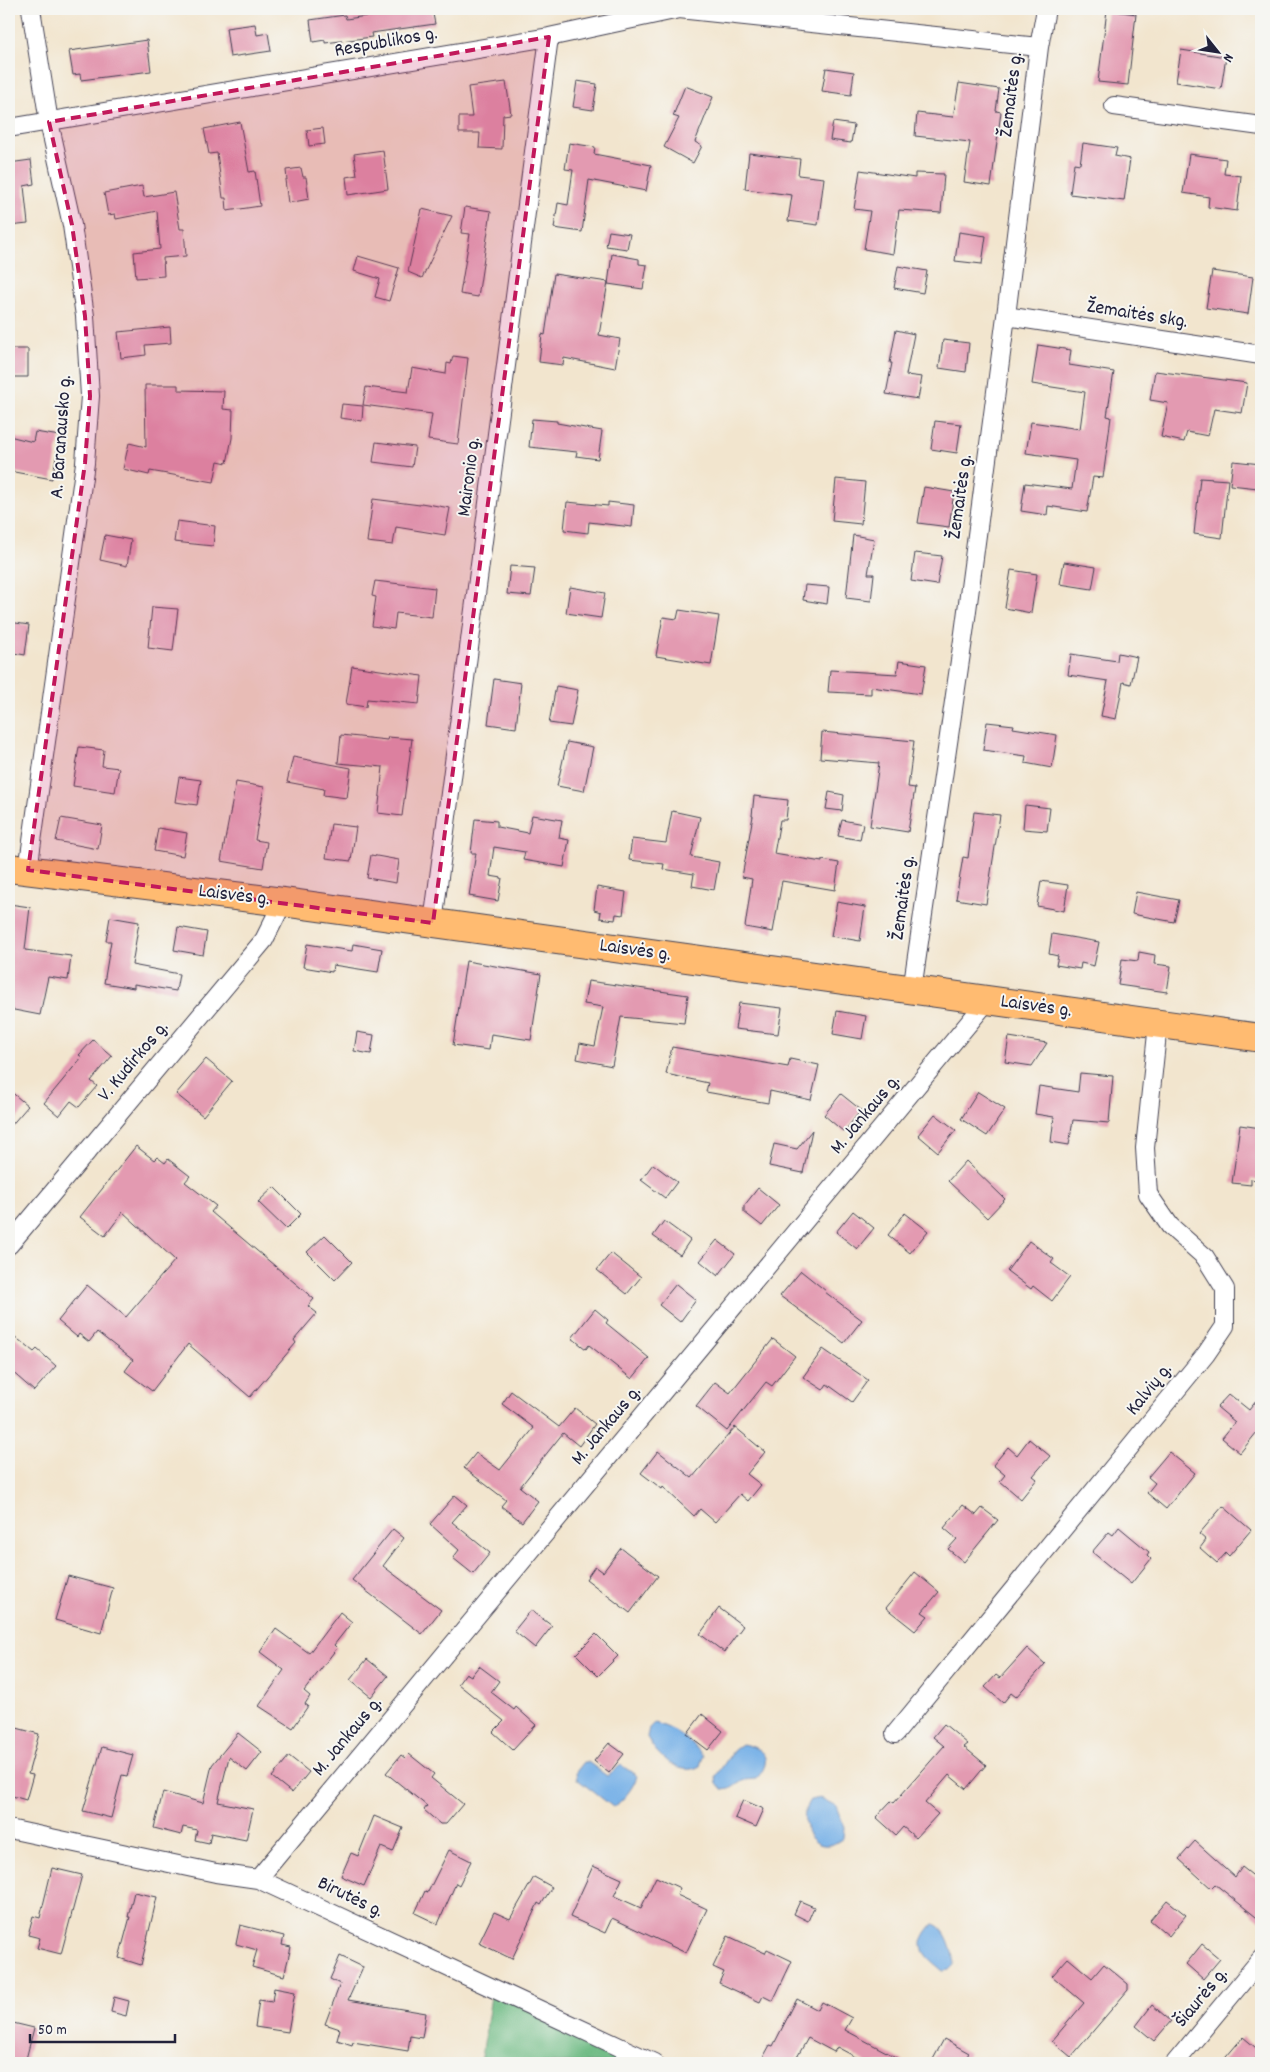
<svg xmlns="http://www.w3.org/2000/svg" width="1270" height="2072" font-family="Dekko,sans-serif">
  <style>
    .forest { fill: #6ebb84; stroke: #486e60 }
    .water { fill: #76b0e7; stroke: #4c6991 }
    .building { fill: #e39ab1 }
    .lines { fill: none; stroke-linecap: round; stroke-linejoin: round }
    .street-casing { stroke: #413f51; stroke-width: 20 }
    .primary-casing { stroke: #413f51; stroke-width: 30 }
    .street { stroke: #fff; stroke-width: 18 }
    .primary { stroke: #ffbb71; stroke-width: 28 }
    .marked { fill: #c2185b; fill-opacity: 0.2; stroke: #c2185b; stroke-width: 4; stroke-dasharray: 10 6; stroke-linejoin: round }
    .labels { text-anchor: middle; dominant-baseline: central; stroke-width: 4; stroke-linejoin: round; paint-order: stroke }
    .street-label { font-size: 20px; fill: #22223b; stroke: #f6f6f2 }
  </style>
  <rect width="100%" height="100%" fill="#f6f6f2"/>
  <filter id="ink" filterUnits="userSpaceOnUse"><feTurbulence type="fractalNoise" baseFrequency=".02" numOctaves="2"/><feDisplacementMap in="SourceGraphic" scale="10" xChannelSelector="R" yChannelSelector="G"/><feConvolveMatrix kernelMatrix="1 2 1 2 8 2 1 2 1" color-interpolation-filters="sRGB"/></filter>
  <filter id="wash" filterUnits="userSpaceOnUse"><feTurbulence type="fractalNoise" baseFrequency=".0096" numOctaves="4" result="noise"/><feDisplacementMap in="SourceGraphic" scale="20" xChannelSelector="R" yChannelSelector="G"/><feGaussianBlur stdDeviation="1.12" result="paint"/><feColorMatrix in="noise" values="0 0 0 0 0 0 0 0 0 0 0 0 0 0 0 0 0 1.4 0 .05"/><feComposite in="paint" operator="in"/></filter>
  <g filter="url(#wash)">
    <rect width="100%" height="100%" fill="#f2e5ce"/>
    <path class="forest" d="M492 1989 644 2063H481Z"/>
    <path class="water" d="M654 1723C673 1727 692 1741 703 1756L700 1766C679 1778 656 1755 647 1737L649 1728Z
      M742 1744C766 1748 773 1761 756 1779L744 1780 730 1789 723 1790 717 1783 716 1776 733 1751Z
      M584 1762H588L607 1776 621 1765 637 1776C634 1787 623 1801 613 1807L577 1779 576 1772Z
      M821 1798 836 1806 844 1827 843 1838C813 1862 795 1820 810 1800Z
      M933 1924C947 1927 953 1952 954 1965L949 1970 943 1971C924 1955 912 1947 933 1924Z"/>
    <g id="blocks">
      <path class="building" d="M387 9H432L435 24 371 33 372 37 325 43V40L313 42 310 20 345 15 346 19 388 13Z
        M1107 10 1136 14 1128 85 1098 82Z
        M255 24 257 35 268 33 271 51 230 57 226 28Z
        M147 40 151 71 81 80 80 74 73 75 69 51Z
        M1181 50 1226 57 1221 89 1176 82Z
        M826 68 854 72 851 95 822 91Z
        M577 81 597 84 593 110 573 107Z
        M506 82 511 114 503 115 502 149 479 148 480 133H459V117H472L468 87Z
        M959 83 999 89 996 111 1001 112 991 186 964 182 970 142 915 136 917 113 953 117Z
        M685 86 713 97 695 142 702 146 693 163 664 147 679 118 673 116Z
        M240 122 249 172 255 171 260 206 227 211 226 198H223L217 153 209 154 204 129Z
        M833 122 854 125 851 143 830 140Z
        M323 128 325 144 309 146 307 130Z
        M569 143 595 147 594 154 651 165 646 191 589 180 582 232 554 228 558 203 568 205 573 170 565 169Z
        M1083 143 1117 148 1115 156 1130 159 1124 201 1070 194 1074 163 1080 164Z
        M383 150 388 189 348 195 346 177 357 175 354 154Z
        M749 153 800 159 798 175 824 178 818 225 788 221 792 195 745 189Z
        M1189 154 1226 159 1224 174 1241 176 1237 211 1208 207 1209 197 1183 193Z
        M31 160 34 184 24 186 28 224 9 226V163Z
        M301 168 303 177H306L309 199 288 203 285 180H287L286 170Z
        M860 170 915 178V173L944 174 941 213 899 210 893 254 864 249 870 211 854 209Z
        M142 186 144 197 174 192 180 229H184L186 256 163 258 164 276 136 278 134 252 160 249 157 211 116 219 115 214 108 215 104 193Z
        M465 207 491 211 478 297 460 294 470 234 461 233Z
        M422 209 452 216 422 278 408 272Z
        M609 231 630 234 627 249 606 246Z
        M959 232 986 236 982 264 955 261Z
        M612 254 639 259V264L647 265 643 289 608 284Z
        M358 256 399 268 389 301 375 297 380 279 354 271Z
        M898 266 927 271 923 293 894 288Z
        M1212 271 1253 277 1248 314 1206 308Z
        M554 274 608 282 599 335 620 339 615 368 564 358 563 365 539 362 542 334 545 335Z
        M170 327 171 343 145 345 146 355 121 358 118 332Z
        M896 330 914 334 906 375 922 377 918 399 886 394 892 363H890Z
        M943 340 969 343 966 372 939 368Z
        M1038 345 1071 350 1069 365 1114 372 1107 416 1111 417 1103 478 1093 477 1087 512 1048 506 1047 515 1021 511 1025 483 1072 489 1076 460 1026 453 1031 422 1080 429 1085 392 1032 384Z
        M9 349H28V377H9Z
        M453 356 468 358 458 444 428 440 432 414 363 405 366 387 408 392 412 368 446 374 447 363 451 364Z
        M1155 371 1247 383 1242 413 1214 409 1208 436 1187 432 1184 442 1161 437 1168 403 1150 400Z
        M145 385H178V390L224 391 223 409 233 410 232 438 227 463 218 461 214 482 150 471 149 475 123 469 129 443 146 447Z
        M342 404 363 406 362 421 340 418Z
        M532 419 557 421V423L602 431 598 459 576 456 577 452 529 447Z
        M935 421 961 424 957 453 931 449Z
        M35 432 60 436 52 479 9 471V436L33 442Z
        M376 442 415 447 412 467 373 462Z
        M1233 461 1261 464 1258 488 1230 485Z
        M1200 478 1228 480 1222 538 1194 534Z
        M836 479 865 482 861 524 832 521Z
        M924 487 954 492 949 527 918 523Z
        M373 499 420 505 421 503 450 508 445 535 396 527 393 545 367 542Z
        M567 502 608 506V502L634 505 632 527 589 522 588 533 564 530Z
        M177 521 215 526 213 546 174 542Z
        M105 535 131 540 127 566 100 560Z
        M853 535 874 539 868 574H874L871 601 846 598Z
        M915 553 942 556 937 585 911 581Z
        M1064 562 1096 567 1092 589 1060 584Z
        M510 566 535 568 531 596 507 594Z
        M1011 570 1037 574 1031 613 1005 608Z
        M375 581 435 588 432 617 396 613 394 629 372 626 376 597 372 596Z
        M805 585 829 587 827 604 803 600Z
        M570 587 605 593 601 618 566 613Z
        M152 607 178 609 173 651 148 648Z
        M679 610 719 616 711 665 656 656 663 617 677 619Z
        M9 622 29 625 25 655 9 652Z
        M1118 653 1137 657 1131 684 1123 682 1116 719 1101 716 1108 681 1068 675 1071 654 1117 661Z
        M899 661 926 665 921 694 871 687V694L828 692 830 670 897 674Z
        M352 666 422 676 419 704 367 699 366 707 346 704Z
        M494 679 521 683 516 728 488 724Z
        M556 686 578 690 571 726 549 723Z
        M987 722 1014 725 1013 728 1057 735 1052 768 1025 763 1026 756 983 750Z
        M822 732 914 741 908 787 915 788 908 832 870 826 879 763 820 758Z
        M341 735 387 740 388 737 412 739 402 816 378 813 383 767 338 763Z
        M567 742 593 747 584 791 557 786Z
        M79 747 104 750 102 766 119 768 115 792 73 786Z
        M293 757 351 768 347 798 323 795 324 789 287 782Z
        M179 777 201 780 197 805 175 802Z
        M236 782 264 787 255 840 267 842 263 868 221 861Z
        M829 792 844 795 842 811 826 809Z
        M754 796 788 800 786 820H780L774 854 822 862V860L839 863 835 890 782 881 773 932 745 927 752 879 742 877 753 816H752Z
        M1025 805 1050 808 1047 831 1023 829Z
        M672 811 700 817 691 857 719 862 714 890 692 886 694 874 663 869 664 864 629 860 632 839 666 843Z
        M974 812 1000 815 986 904 956 899 963 857 968 858Z
        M532 815 562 820 559 838 569 840 564 867 523 860 525 852 494 847 490 876 502 878 498 901 469 896 476 853H471L475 819 497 821V827L528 833Z
        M61 818 102 825 98 849 56 841Z
        M842 820 863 824 860 840 838 836Z
        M331 824 356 827 351 861 326 858Z
        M158 828 187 833 183 856 154 851Z
        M371 855 399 860 396 883 367 878Z
        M1041 881 1068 885 1064 911 1037 906Z
        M597 887 626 892 623 915 616 914 615 920 600 918 601 912 594 910Z
        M1136 892 1179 900 1174 922 1132 914Z
        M837 902 865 907 860 941 831 936Z
        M9 904 30 907 25 950 71 956 68 980 48 977 40 1015 9 1009Z
        M110 917 139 922 132 965 179 974 176 991 134 984V988L104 983 111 941H106Z
        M178 927 207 932 203 955 174 950Z
        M1052 934 1099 942 1094 966 1081 963 1080 969 1056 965 1058 956 1049 954Z
        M307 944 352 951 353 944 382 949 378 972 333 965 332 972 303 967Z
        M1139 952 1155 955 1154 964 1171 966 1167 992 1118 985 1122 959 1138 961Z
        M466 961 541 974 531 1040 491 1034 489 1050 453 1045Z
        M588 981 688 995 684 1023 621 1017 612 1066 577 1059 580 1043 595 1046 603 1007 584 1004Z
        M739 1003 782 1008 778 1034 735 1029Z
        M837 1011 866 1016 862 1039 833 1034Z
        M357 1032 374 1035 371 1054 354 1051Z
        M1009 1037 1047 1043 1032 1066 1005 1062Z
        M93 1040 112 1056 91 1081 97 1086 79 1107 71 1101 59 1116 44 1103 82 1057 79 1055Z
        M672 1047 788 1067 790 1059 819 1065 811 1100 770 1091 768 1103 706 1092 708 1083 666 1074Z
        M206 1059 232 1081 203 1116 176 1094Z
        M1080 1073 1113 1076 1109 1123 1073 1120 1069 1145 1051 1142 1054 1117 1035 1114 1039 1086 1078 1092Z
        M9 1090 28 1106 9 1128Z
        M978 1092 1005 1109 987 1136 961 1119Z
        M841 1094 861 1110 844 1132 824 1115Z
        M935 1114 956 1130 938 1152 918 1135Z
        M1240 1125 1261 1128V1181L1251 1179V1185L1232 1183Z
        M812 1130 803 1173 769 1166 774 1144 797 1149Z
        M136 1146 154 1160 157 1157 165 1163 168 1159 190 1176 185 1182 216 1206 211 1212 314 1299 308 1306 317 1313 294 1340 296 1343 250 1397 188 1344 152 1391 125 1371 133 1360 97 1332 89 1342 79 1334 77 1337 58 1321 87 1285 126 1317 175 1260 123 1212 105 1236 80 1217Z
        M966 1161 1005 1199 987 1218 948 1181Z
        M653 1164 677 1182 665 1198 641 1180Z
        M274 1187 301 1214 286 1229 258 1202Z
        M758 1188 779 1205 762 1226 744 1212V1206Z
        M853 1211 874 1228 857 1249 836 1232Z
        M905 1213 928 1231 910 1253 888 1235Z
        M664 1221 690 1240 680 1255 653 1236Z
        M325 1235 352 1262 335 1280 307 1252Z
        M717 1240 735 1254 718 1276 700 1261Z
        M1029 1241 1054 1259 1051 1263 1070 1277 1052 1301 1033 1286 1031 1289 1007 1271Z
        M611 1253 641 1277 627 1294 597 1270Z
        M801 1271 826 1291 825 1292 862 1320 844 1343 780 1296Z
        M676 1284 696 1300 680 1322 659 1305Z
        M595 1309 608 1320 606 1323 649 1358 632 1379 589 1345 586 1349 572 1338Z
        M9 1332 34 1352 37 1349 56 1366 34 1391 9 1369Z
        M773 1339 795 1356 772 1386 766 1382 727 1431 696 1406 715 1382 730 1393Z
        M823 1349 868 1380 852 1402 827 1384 823 1390 803 1377Z
        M511 1391 559 1427 575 1408 595 1424 579 1446 563 1433 520 1487 538 1501 522 1522 501 1506 506 1500 464 1468 476 1453 500 1470 534 1428 502 1404Z
        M1229 1394 1249 1410 1261 1395V1427L1240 1453 1222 1438 1235 1422 1217 1407Z
        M735 1427 765 1452 747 1474 761 1485 748 1501 740 1494 715 1522 700 1509 694 1516 663 1487 662 1489 641 1473 658 1451 692 1478Z
        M1029 1439 1050 1456 1033 1476 1037 1479 1021 1499 1000 1481 1005 1475 993 1465 1008 1447 1017 1455Z
        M1169 1452 1195 1473 1166 1509 1147 1493 1155 1483 1148 1477Z
        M455 1495 467 1505 452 1522 490 1553 473 1574 453 1558 459 1550 430 1524Z
        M963 1505 976 1515 982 1508 998 1520 964 1562 948 1549 957 1539 944 1528Z
        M1223 1506 1251 1530 1229 1556 1226 1553 1217 1563 1200 1548 1206 1540 1199 1534Z
        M1119 1527 1149 1552 1147 1555 1151 1559 1131 1584 1092 1552 1109 1532 1113 1535Z
        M393 1529 404 1538 383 1566 441 1610 422 1634 352 1580Z
        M621 1548 658 1576 630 1613 586 1579 595 1566 603 1572Z
        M915 1572 939 1592 922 1612 928 1616 915 1631 886 1608Z
        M68 1576 113 1588 101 1633 55 1620Z
        M719 1608 743 1626 724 1652 700 1634Z
        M531 1610 552 1626 535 1648 514 1631Z
        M340 1612 352 1622 334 1645 337 1648 304 1691 310 1696 305 1704 308 1706 293 1728 259 1706 284 1670 260 1652 276 1629 309 1653Z
        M596 1634 618 1656 598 1676 576 1654Z
        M1027 1648 1045 1664 1016 1697 1011 1693 1003 1703 985 1687 996 1675 1000 1678Z
        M367 1659 388 1676 371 1697 350 1680Z
        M479 1666 499 1681 491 1692 514 1710 516 1707 536 1725 513 1750 493 1732 504 1721 458 1684 466 1673 471 1676Z
        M702 1714 723 1731 708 1750 687 1734Z
        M944 1724 968 1744 964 1747 986 1765 966 1789 949 1775 925 1803 938 1814 916 1838 903 1827 896 1835 876 1817 891 1801 894 1803 944 1746 933 1737Z
        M13 1727 39 1734 28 1774 33 1775 26 1800 9 1795V1744Z
        M238 1733 262 1752 247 1771 229 1757 218 1802 253 1809 246 1840 211 1833 209 1843 195 1840 197 1830 183 1827 181 1835 154 1828 163 1792 203 1803 212 1765Z
        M609 1743 624 1754 609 1773 594 1761Z
        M102 1747 133 1755 127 1776 122 1775 111 1818 83 1811Z
        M409 1754 434 1774 431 1778 463 1804 446 1824H440L424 1810 427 1806 386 1773 401 1755 405 1758Z
        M289 1756 309 1772 292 1793 272 1777Z
        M743 1800 764 1809 756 1827 735 1818Z
        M374 1816 403 1828 393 1852 381 1847 364 1886 341 1876 351 1853 358 1856Z
        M1195 1841 1235 1877 1242 1867 1261 1882V1921L1215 1884 1211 1888 1179 1859Z
        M449 1850 471 1861 459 1885 456 1883 438 1924 415 1913 425 1891 428 1892Z
        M593 1866 622 1879 614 1896 641 1908 656 1877 680 1888 677 1895 707 1909 686 1953 612 1918 605 1933 570 1917Z
        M52 1868 82 1875 61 1954 37 1948 40 1938 28 1935 33 1916 40 1918Z
        M534 1877 552 1887 541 1905 538 1903 512 1959 479 1943 494 1912 510 1919Z
        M134 1892 157 1897 141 1965 119 1958 130 1917H128Z
        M1167 1900 1186 1915 1169 1936 1150 1920Z
        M800 1901 814 1907 808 1921 794 1914Z
        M240 1925 284 1936 282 1945 291 1947 284 1976 252 1967 257 1950 236 1944Z
        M728 1936 765 1953 767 1949 792 1961 773 2001 763 1996 760 2002 719 1983 724 1972 713 1967Z
        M1202 1944 1220 1959 1203 1979 1186 1964Z
        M340 1956 363 1967 348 2000 426 2013 422 2038 410 2036 408 2051 353 2042 352 2045 337 2040 340 2029 325 2024 340 1984 330 1979Z
        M1068 1958 1092 1978 1104 1964 1128 1984V1990L1071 2057 1052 2041 1084 2003 1052 1976Z
        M274 1988 295 1992 288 2032 255 2027 259 2000 272 2002Z
        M114 1997 129 2001 126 2016 111 2012Z
        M797 1999 818 2010 822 2002 852 2018 845 2030 907 2063H867L837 2047 834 2052 808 2038 796 2059 804 2063H760L770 2045 773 2046Z
        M1152 2005 1171 2021 1154 2041 1136 2026Z
        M9 2022 34 2028 25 2063H9Z
        M1243 2037 1261 2052 1252 2063H1221Z
        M944 2039 969 2053 963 2063H931Z"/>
    </g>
  </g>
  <g filter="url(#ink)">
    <use href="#blocks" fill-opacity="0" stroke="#413f51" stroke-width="1"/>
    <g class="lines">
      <g class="street-casing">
        <path id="street" d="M1114 106 1261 126
          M9 128 549 37 679 9 1039 47
          M1006 316 1261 355
          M28 870 85 463 90 396 85 316 72 225 49 122 31 9
          M433 923 549 37
          M912 990 964 633 1006 316 1039 47 1046 9
          M9 1245 264 940 283 902
          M895 1734 1206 1354 1225 1326V1289L1205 1257 1170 1226 1148 1194 1145 1148 1158 1024
          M9 1829 216 1873 258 1879 654 2063
          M258 1879 988 1000
          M1175 2063 1261 1959"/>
      </g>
      <g class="primary-casing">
        <path id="primary" d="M9 868 283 902 1261 1038"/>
      </g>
      <use href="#street" class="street"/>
      <use href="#primary" class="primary"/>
    </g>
  </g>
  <path class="marked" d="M549 37 433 923 28 870 85 463 90 396 85 316 72 225 49 122Z"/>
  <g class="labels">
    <g class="street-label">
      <text transform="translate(386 43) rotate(-10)">Respublikos g.</text>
      <text transform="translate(1012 95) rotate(-83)">Žemaitės g.</text>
      <text transform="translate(1137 315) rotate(9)">Žemaitės skg.</text>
      <text transform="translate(62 437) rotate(-86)">A. Baranausko g.</text>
      <text transform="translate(470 477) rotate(-83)">Maironio g.</text>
      <text transform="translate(961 497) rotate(-82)">Žemaitės g.</text>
      <text transform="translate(234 896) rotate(7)">Laisvės g.</text>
      <text transform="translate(904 898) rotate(-82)">Žemaitės g.</text>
      <text transform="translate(635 951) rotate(8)">Laisvės g.</text>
      <text transform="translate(1036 1007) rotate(8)">Laisvės g.</text>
      <text transform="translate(134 1062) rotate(-50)">V. Kudirkos g.</text>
      <text transform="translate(866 1115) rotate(-50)">M. Jankaus g.</text>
      <text transform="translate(1150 1390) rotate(-51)">Kalvių g.</text>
      <text transform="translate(607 1426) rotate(-50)">M. Jankaus g.</text>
      <text transform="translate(348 1737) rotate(-50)">M. Jankaus g.</text>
      <text transform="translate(350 1898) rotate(26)">Birutės g.</text>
      <text transform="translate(1202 1998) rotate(-50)">Šiaurės g.</text>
    </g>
  </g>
  <rect width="1270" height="2072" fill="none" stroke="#f6f6f2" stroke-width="30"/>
  <g transform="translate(1218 52) rotate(120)" stroke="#f6f6f2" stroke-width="4" paint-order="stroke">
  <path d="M0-4L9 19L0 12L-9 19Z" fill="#22223b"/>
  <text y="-8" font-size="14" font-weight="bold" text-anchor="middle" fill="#22223b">N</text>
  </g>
  <path d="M30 2034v8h145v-8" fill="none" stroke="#22223b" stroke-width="2.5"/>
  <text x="38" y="2034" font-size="15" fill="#22223b" stroke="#f6f6f2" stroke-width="4" paint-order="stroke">50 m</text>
</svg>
